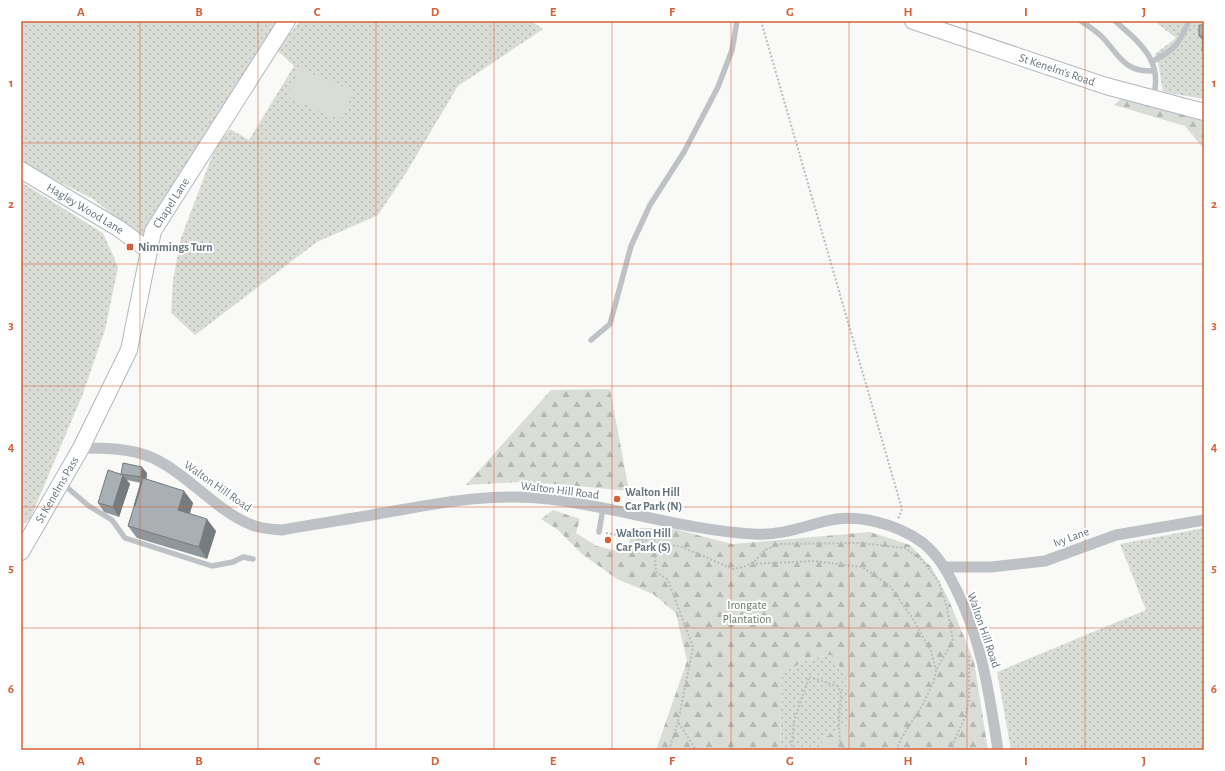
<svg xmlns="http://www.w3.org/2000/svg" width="1225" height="771" font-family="'Alegreya Sans',sans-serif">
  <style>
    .grass { fill: url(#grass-dots) }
    .forest { fill: url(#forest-firs) }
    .garden { fill: #d9ddd6 }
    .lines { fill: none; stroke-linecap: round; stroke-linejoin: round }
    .secondary-casing { stroke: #b3b8bd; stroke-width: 18 }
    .path { stroke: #b9bcbf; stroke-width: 2; stroke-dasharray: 2 2; stroke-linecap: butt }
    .lane { stroke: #bec2c6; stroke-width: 5.5 }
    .street { stroke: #bec2c6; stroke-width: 11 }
    .secondary { stroke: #fff; stroke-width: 16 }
    .wall { fill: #90979c }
    .shaded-wall { fill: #767b7f }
    .building { fill: #a8b0b5; stroke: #767b7f }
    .grid { fill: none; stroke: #d66039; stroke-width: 1; stroke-opacity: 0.55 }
    .poi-dot { fill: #d66039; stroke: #fff; stroke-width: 1.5 }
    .labels { text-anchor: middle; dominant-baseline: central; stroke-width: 4; stroke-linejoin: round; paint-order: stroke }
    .street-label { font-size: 12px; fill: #66747f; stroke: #fff }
    .poi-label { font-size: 12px; font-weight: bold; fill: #66747f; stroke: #fff; text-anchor: start }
    .park-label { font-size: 12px; fill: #677865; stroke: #fff }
    .neatline { fill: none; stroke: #d66039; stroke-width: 1.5 }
    .grid-label { font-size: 13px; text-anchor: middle; font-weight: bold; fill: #d66039 }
  </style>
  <defs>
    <pattern id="grass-dots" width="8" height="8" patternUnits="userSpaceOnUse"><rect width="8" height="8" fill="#d9ddd6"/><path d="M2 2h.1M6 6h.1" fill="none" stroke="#b4b8b3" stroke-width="1.8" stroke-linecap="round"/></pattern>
    <pattern id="forest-firs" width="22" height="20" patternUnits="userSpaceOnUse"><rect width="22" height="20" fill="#d9ddd6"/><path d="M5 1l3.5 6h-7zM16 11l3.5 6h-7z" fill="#b4b8b3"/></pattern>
  </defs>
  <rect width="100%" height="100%" fill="#f9f9f7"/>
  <path class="grass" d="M21 21H293L145 240 93 199 32 168 21 159Z
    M300 21H531L543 29 458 86 406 173 378 215 317 242 195 335 171 313 173 280 181 238 215 148 230 129 249 140 294 66 277 50Z
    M1154 21H1204V99L1163 92 1158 62 1155 54 1176 38Z
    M21 182 103 233 118 267 105 330 82 396 30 519 21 526Z
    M1204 528V750H1011L997 672 1146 610 1120 544Z
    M831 655 846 675 849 725 823 739 822 750H780L782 672 808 659Z"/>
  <path class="forest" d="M1123 97 1204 119V149L1185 126 1114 105Z
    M610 389 629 491 555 484 520 482 466 485 551 390Z
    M553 510 580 519 576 533 597 546 626 553 633 528H671L732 544 870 532 910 545 932 568 948 598 974 661 988 750H822V739L849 725 846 675 831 655 808 659 782 673 780 750H656L687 661 676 613 653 594 617 579 582 554 557 529 541 519Z"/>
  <path class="garden" d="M299 68 353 91 341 120 287 97Z"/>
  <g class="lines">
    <g class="secondary-casing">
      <g id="secondary">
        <path id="s1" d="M913 21 1106 86 1204 112"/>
        <path id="s2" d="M21 170 118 228 148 250"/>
        <path id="s3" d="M21 552 81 448 129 350 153 231 287 21"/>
      </g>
    </g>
    <path class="path" d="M761 21 902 509 898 519
      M656 528 654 542 656 572 668 580 693 647 678 722 696 750
      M606 533 682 547 733 569 743 567 754 562 765 550 779 544 860 543 905 548 922 560 939 582 947 608 953 641 936 670 934 681 922 706 902 737 896 750
      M752 564 814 561 862 567 890 586 913 619 931 651 936 670
      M669 750 678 722
      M791 750 794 721 809 677 837 686 841 691 839 721 840 744 847 750
      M950 750 966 715 969 699V655"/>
    <path class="lane" d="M1081 21C1089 27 1098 32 1104 39 1121 58 1125 72 1154 71
      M1115 21C1140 43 1164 61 1153 98
      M1153 61C1176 49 1179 44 1189 21
      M591 340 610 324 631 246 650 205 684 152 718 87 732 50 737 21
      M63 484 89 506 112 520 125 538 212 566 233 562 243 557 253 559
      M599 532 603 508"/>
    <path class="street" d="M81 448C106 448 130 448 153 458 189 475 216 511 252 525 262 529 272 529 282 530 322 523 361 517 400 510 449 501 499 493 549 499 617 507 684 530 753 534 779 536 802 527 826 521 856 513 898 524 923 543 938 555 947 571 956 589 982 641 989 693 998 750
      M945 567H991L1045 561 1116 535 1204 520"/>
    <use href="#secondary" class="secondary"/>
  </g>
  <path class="wall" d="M1204 25 1203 41 1199 36Z
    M147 473 146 479 184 491 193 503 190 513 216 531 207 559 137 538 128 526 141 483 127 480 130 484 119 517 104 512 98 503 122 474H121Z"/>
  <path class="shaded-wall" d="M142 467 147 473 146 483 141 477Z
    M123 475 130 484 119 517 113 507Z
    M184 491 193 503 187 522 178 510Z
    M207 519 216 531 207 559 199 547Z"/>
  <path class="building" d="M1199 25H1204V51H1202L1203 36H1199Z
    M123 463 142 467 141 477 121 474Z
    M108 470 123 475 113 507 98 503Z
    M143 478 184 491 178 510 207 519 199 547 128 526Z
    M141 482H142L135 506H134Z"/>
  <path class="grid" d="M140 21V750M258 21V750M376 21V750M494 21V750M612 21V750M731 21V750M849 21V750M967 21V750M1085 21V750M21 143H1204M21 264H1204M21 386H1204M21 507H1204M21 628H1204"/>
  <g class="poi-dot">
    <rect x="126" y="243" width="8" height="8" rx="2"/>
    <circle cx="617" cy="499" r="4"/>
    <circle cx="608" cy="540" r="4"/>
  </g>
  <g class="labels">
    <g class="street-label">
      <text stroke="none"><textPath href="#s1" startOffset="152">St Kenelm's Road</textPath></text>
      <text stroke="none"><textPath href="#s3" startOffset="384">Chapel Lane</textPath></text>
      <text stroke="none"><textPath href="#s2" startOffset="75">Hagley Wood Lane</textPath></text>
      <text transform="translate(218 486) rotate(35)">Walton Hill Road</text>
      <text stroke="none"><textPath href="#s3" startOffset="72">St Kenelms Pass</textPath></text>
      <text transform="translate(560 490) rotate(7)">Walton Hill Road</text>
      <text transform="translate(1071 537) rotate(-20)">Ivy Lane</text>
      <text transform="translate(984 630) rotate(71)">Walton Hill Road</text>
    </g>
    <g class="poi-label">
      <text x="138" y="247">Nimmings Turn</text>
      <text x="625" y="492">Walton Hill<tspan x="625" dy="14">Car Park (N)</tspan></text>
      <text x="616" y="533">Walton Hill<tspan x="616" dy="14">Car Park (S)</tspan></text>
    </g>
    <g class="park-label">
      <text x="747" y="605">Irongate<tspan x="747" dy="14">Plantation</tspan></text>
    </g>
  </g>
  <rect width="1225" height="771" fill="none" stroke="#ffffff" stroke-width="44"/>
  <rect x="22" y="22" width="1181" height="727" class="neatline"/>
  <g class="grid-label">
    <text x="81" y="16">A</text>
    <text x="199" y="16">B</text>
    <text x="317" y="16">C</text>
    <text x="435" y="16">D</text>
    <text x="553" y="16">E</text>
    <text x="672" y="16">F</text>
    <text x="790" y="16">G</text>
    <text x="908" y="16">H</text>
    <text x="1026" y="16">I</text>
    <text x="1144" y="16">J</text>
    <text x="11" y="87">1</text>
    <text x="1214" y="87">1</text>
    <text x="11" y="208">2</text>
    <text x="1214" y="208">2</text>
    <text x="11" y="329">3</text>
    <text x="1214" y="329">3</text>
    <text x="11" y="451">4</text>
    <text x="1214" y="451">4</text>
    <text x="11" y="572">5</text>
    <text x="1214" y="572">5</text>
    <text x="11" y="693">6</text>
    <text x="1214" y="693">6</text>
    <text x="81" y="765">A</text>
    <text x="199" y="765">B</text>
    <text x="317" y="765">C</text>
    <text x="435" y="765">D</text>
    <text x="553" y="765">E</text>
    <text x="672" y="765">F</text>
    <text x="790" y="765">G</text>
    <text x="908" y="765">H</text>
    <text x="1026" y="765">I</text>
    <text x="1144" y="765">J</text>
  </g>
</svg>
